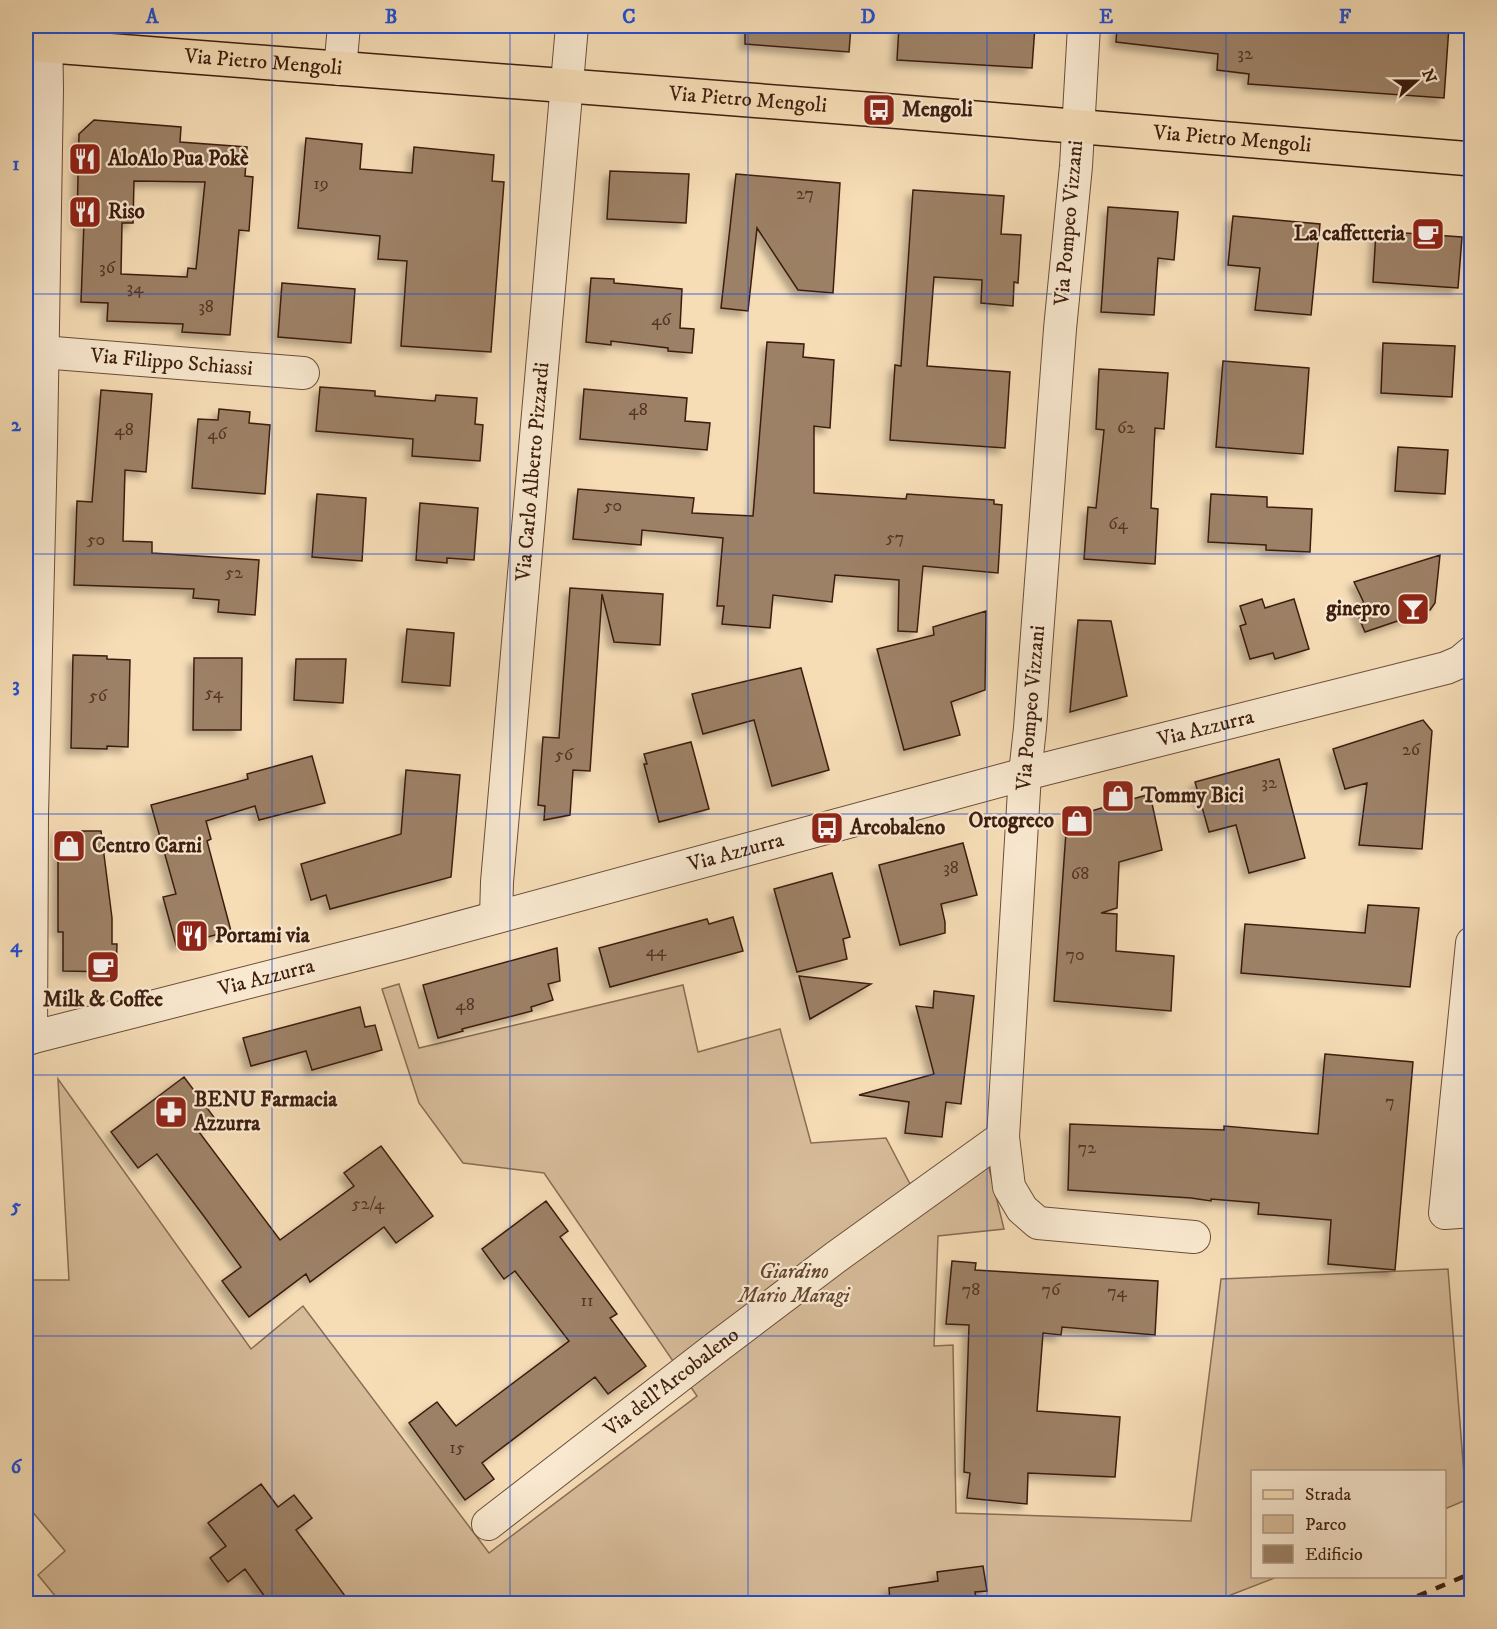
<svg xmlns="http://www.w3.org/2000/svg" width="1497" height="1629" font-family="'IM FELL DW Pica',serif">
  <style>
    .green { fill: #d7bc9a; stroke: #8a6c54; stroke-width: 1.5 }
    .building { fill: #9d8166; stroke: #3d1d0f; stroke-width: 1.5; fill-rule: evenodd; filter: url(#shadow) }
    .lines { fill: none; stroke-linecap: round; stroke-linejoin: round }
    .minor-casing { stroke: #6b4d39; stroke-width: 34 }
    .major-casing { stroke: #3d1d0f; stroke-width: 36 }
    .minor { stroke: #f9e9d0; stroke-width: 32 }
    .major { stroke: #f6ddb6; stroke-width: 33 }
    .rail { stroke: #3d1d0f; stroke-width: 4.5; stroke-dasharray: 10 10; stroke-linecap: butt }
    .grid { fill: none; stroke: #1d4ed8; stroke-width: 1.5; stroke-opacity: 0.55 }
    .labels { text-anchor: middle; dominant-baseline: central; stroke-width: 4.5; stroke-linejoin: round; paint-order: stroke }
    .number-label { font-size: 18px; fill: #553625 }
    .street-label { font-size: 21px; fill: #3d1d0f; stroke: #f9e9d0 }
    .poi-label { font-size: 21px; font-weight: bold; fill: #3d1d0f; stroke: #f9e9d0; text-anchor: start }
    .park-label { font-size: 21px; font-style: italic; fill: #644532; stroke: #f9e9d0 }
    .neatline { fill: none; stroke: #1d4ed8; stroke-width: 2 }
    .grid-label { font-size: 20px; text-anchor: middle; font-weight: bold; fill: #1d4ed8 }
  </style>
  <defs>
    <filter id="shadow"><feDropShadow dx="-5.5" dy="5.5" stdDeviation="3" flood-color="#0004"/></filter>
  </defs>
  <rect width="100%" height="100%" fill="#f6ddb6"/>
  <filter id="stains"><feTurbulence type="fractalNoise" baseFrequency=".00333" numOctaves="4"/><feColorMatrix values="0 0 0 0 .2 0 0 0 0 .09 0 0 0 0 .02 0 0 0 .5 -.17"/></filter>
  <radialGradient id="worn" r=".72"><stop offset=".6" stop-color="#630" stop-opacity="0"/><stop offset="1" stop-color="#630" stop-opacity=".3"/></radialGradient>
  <path class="green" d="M399 984 419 1048 683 985 698 1052 780 1029 811 1143 886 1138 910 1184 982 1139 1004 1229 938 1236 934 1346 953 1345 956 1513 1191 1521 1221 1279 1448 1269 1466 1500 1445 1509 1444 1472H1252V1576L1277 1577 1210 1603H61L38 1575 65 1551 26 1504V1280H69L58 1079 251 1349 303 1306 489 1553 697 1396 544 1173 463 1163 419 1103 382 989Z"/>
  <path class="building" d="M745 26H851L849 52 745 44Z
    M899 26H1035L1032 68 897 60Z
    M1117 26H1321L1401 33 1402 26H1449L1444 98 1248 84 1249 74 1217 70 1218 54 1116 42Z
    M94 120 181 127 180 142 247 147 245 176 253 177 249 231 239 230 230 335 182 332 183 324 107 321 108 303 81 302 84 222H77L79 134ZM134 181 205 182 196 269 188 268 187 277 121 274 122 223H133Z
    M306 138 362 144 360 169 412 173 414 147 494 155 492 181 504 182 491 352 401 346 407 261 378 259 380 236 298 228Z
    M610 171 689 174 686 223 607 219Z
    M736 174 840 183 833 293 798 290 757 228 748 311 721 308Z
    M913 190 1004 196 1001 234 1021 235 1018 283 1014 282 1013 306 981 303 982 280 934 277 927 366 1010 372 1005 448 890 440 895 365 901 366Z
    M1108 207 1178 212 1174 260 1158 258 1154 315 1101 312Z
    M1233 216 1320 224 1311 315 1255 310 1260 268 1228 265Z
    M1376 231 1462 237 1458 288 1373 282Z
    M591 278 614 279V283L682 289 680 328 694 329 692 353 668 351V348L611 341V345L586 342Z
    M282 283 355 289 351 343 278 337Z
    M767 342 804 344 803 357 834 360 830 428 814 426V493L906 499 907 494 994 500V504L1002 505 998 573 923 566 917 632 898 631 899 580 835 575 832 602 773 595 770 628 722 624 724 606H717L723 538 642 530 641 545 573 539 578 489 694 498 692 513 753 516Z
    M1383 343 1455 346 1452 397 1381 393Z
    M1223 361 1309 368 1303 454 1216 447Z
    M1099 369 1168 373 1164 429 1155 428 1151 508 1158 509 1155 564 1084 559 1088 507 1096 508 1104 430 1096 429Z
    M320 387 375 391V396L435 401 436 395 477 398 475 424 483 425 480 461 412 456 413 439 316 431Z
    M584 389 687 398 685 421 710 423 707 450 580 439Z
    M101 390 152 394 146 472 125 470 123 541 152 542V553L259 560 255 615 218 612 219 600 193 598 194 589 74 585 77 501 92 502Z
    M219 409 250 412 249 423 270 425 265 494 192 488 198 419 218 420Z
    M1398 447 1448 450 1445 494 1395 491Z
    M317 494 366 498 362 561 312 557Z
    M1211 494 1267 497V507L1312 509 1310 552 1266 550V545L1208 542Z
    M420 503 478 508 474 560 447 558V563L416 560Z
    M1440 555 1435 603 1430 610 1365 632 1354 606 1364 603 1354 582Z
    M570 588 663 594 660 645 614 642 602 594 590 771 573 770 570 815 544 820 545 806 538 805 543 737 559 738Z
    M1262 599 1265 608 1294 599 1309 649 1275 659 1273 653 1250 659 1240 626 1246 624 1240 606Z
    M986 611 985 690 951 702 960 735 904 750 877 649 934 635 933 627Z
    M1078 620 1111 621 1127 696 1070 712Z
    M407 629 454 633 450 686 402 682Z
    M73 655 107 656V659L130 660 128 747 107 746V749L71 748Z
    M194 658H242L241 730H193Z
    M296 659H346L343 703 294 700Z
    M801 668 829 770 772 786 754 720 703 734 692 694Z
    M1423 720 1432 731 1422 849 1359 845 1367 783 1345 789 1333 749Z
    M691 742 709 809 659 822 644 764H647L644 754Z
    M312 756 325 803 259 820 255 806 206 821 211 839 207 841 231 931 176 945 163 897 176 894 151 805 248 779 247 774Z
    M1279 759 1305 858 1249 873 1236 825 1209 832 1195 782Z
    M406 770 460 775 451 877 330 909 326 895 311 900 301 864 401 834Z
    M1150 794 1162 850 1119 862 1117 908 1101 913 1117 914 1116 951 1174 956 1171 1011 1054 1001 1067 818Z
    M58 831H101L112 918V944H117L116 972 63 971V932H58Z
    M963 843 977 895 941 904 945 922V933L900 945 879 865Z
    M832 873 850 937 843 939 847 959 797 972 774 889Z
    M1368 905 1419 908 1410 987 1241 973 1245 924 1365 933Z
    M733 917 743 951 610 987 599 948 707 919 709 924Z
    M557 948 560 981 548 984 553 1000 531 1007 532 1011 462 1029 463 1031 438 1038 423 985Z
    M799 976 871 984 810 1019Z
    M934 991 974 996 961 1104 946 1102 942 1137 905 1133 909 1102 859 1095 934 1074 916 1006 933 1008Z
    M360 1007 365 1027 375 1025 382 1050 312 1070 306 1051 251 1066 243 1038Z
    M1325 1054 1413 1062 1395 1270 1328 1264 1331 1220 1258 1214 1259 1203 1211 1199V1201L1191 1198 1068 1190 1070 1124 1224 1130V1126L1318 1134Z
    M184 1077 216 1120 199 1132 280 1240 354 1186 344 1173 381 1146 433 1216 396 1243 384 1227 310 1282 306 1274 249 1317 222 1281 241 1267 203 1215 157 1154 138 1168 111 1132Z
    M546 1201 568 1231 560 1237 617 1314 610 1318 646 1366 608 1394 595 1377 482 1463 494 1479 465 1500 409 1423 437 1402 456 1426 569 1341 515 1271 504 1279 482 1249Z
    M952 1261 976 1263 975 1270 1158 1281 1155 1335 1062 1327 1061 1335 1043 1333 1037 1411 1120 1417 1115 1477 1028 1473 1027 1504 967 1498 970 1473 964 1472 969 1325 946 1324Z
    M261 1484 278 1507 294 1495 312 1518 296 1530 351 1604H270L245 1569 228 1582 210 1558 226 1546 208 1523Z
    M983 1566 987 1591 975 1592 977 1603H890L889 1588 938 1581 937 1572Z"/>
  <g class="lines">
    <g class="minor-casing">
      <g id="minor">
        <path d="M1084 26 1076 166 1060 329 1030 728 1025 774 1003 1137 1009 1187 1022 1209 1038 1223 1194 1237"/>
        <path d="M340 69 344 26"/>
        <path id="s1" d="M42 352 303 373"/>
        <path id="s2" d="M496 917 497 882 572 26"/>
        <path d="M1472 943 1445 1213 1472 1211"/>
        <path d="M31 1038 32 815 41 444 47 90 46 26"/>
        <path id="s3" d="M26 1039 402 943 1025 774 1446 668 1460 662 1472 652"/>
        <path id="s4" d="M488 1524 717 1347 836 1257 1003 1137"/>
      </g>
    </g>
    <g class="major-casing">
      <g id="major">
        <path id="s5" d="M26 44 879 110 1472 159"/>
      </g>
    </g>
    <use href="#minor" class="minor"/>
    <use href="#major" class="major"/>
    <path class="rail" d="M1399 1604 1472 1573
      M1469 1604 1472 1603"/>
  </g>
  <path class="grid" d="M272 26V1604M510 26V1604M748 26V1604M987 26V1604M1226 26V1604M26 294H1472M26 554H1472M26 814H1472M26 1075H1472M26 1336H1472"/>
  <defs>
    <g id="bus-square" transform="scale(1.725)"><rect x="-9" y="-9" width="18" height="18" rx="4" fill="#8f2418" stroke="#f9e9d0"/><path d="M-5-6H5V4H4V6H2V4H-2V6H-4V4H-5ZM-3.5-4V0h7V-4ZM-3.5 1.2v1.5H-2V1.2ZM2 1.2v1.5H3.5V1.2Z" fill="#fff"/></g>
    <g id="restaurant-square" transform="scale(1.725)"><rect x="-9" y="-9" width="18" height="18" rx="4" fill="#8f2418" stroke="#f9e9d0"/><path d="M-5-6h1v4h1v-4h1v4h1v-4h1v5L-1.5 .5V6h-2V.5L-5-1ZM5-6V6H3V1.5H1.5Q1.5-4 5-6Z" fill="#fff"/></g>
    <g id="cafe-square" transform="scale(1.725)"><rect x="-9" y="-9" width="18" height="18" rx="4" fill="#8f2418" stroke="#f9e9d0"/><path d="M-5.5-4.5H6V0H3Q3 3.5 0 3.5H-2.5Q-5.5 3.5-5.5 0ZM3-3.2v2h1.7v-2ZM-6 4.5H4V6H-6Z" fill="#fff"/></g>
    <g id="bar-square" transform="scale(1.725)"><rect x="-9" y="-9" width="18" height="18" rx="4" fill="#8f2418" stroke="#f9e9d0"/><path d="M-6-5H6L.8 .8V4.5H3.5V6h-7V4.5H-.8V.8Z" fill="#fff"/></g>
    <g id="shop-square" transform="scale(1.725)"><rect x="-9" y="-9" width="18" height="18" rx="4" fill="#8f2418" stroke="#f9e9d0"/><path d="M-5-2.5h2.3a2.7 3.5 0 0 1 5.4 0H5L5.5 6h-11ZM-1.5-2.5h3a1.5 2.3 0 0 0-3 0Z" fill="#fff"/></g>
    <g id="pharmacy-square" transform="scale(1.725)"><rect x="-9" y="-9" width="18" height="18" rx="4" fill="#8f2418" stroke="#f9e9d0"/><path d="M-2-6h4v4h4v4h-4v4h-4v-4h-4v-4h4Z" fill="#fff"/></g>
  </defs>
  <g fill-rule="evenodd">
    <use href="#bus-square" x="879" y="110"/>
    <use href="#restaurant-square" x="85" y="159"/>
    <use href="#restaurant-square" x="85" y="212"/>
    <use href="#cafe-square" x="1428" y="234"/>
    <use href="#bar-square" x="1413" y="609"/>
    <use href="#shop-square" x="1118" y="796"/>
    <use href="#shop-square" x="1077" y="821"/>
    <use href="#bus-square" x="827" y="828"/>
    <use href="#shop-square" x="69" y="846"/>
    <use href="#restaurant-square" x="192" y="936"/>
    <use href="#cafe-square" x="103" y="967"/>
    <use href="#pharmacy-square" x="171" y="1112"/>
  </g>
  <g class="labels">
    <g class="number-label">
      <text x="1245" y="54">32</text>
      <text x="321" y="184">19</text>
      <text x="805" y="194">27</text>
      <text x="107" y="268">36</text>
      <text x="135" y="288">34</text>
      <text x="206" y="307">38</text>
      <text x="661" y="320">46</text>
      <text x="638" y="410">48</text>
      <text x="1126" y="428">62</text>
      <text x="124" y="430">48</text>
      <text x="217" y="434">46</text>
      <text x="613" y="506">50</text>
      <text x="1118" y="524">64</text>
      <text x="895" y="538">57</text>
      <text x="96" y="540">50</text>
      <text x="234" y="573">52</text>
      <text x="214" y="693">54</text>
      <text x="98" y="696">56</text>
      <text x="1411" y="750">26</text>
      <text x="564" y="755">56</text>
      <text x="1269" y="783">32</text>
      <text x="951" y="868">38</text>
      <text x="1080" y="874">68</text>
      <text x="656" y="951">44</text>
      <text x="1075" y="955">70</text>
      <text x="465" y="1005">48</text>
      <text x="1390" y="1102">7</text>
      <text x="1087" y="1148">72</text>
      <text x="368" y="1204">52/4</text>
      <text x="971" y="1290">78</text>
      <text x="1051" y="1290">76</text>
      <text x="1117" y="1292">74</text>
      <text x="587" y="1301">11</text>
      <text x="457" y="1448">15</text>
    </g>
    <g class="street-label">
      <text stroke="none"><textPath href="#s5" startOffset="238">Via Pietro Mengoli</textPath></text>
      <text stroke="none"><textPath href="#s5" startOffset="724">Via Pietro Mengoli</textPath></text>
      <text stroke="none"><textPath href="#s5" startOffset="1210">Via Pietro Mengoli</textPath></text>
      <text transform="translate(1069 223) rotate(-85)">Via Pompeo Vizzani</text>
      <text stroke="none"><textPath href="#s1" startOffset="130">Via Filippo Schiassi</textPath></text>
      <text stroke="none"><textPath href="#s2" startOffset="447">Via Carlo Alberto Pizzardi</textPath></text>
      <text transform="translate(1031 708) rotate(-85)">Via Pompeo Vizzani</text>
      <text stroke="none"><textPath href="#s3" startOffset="1220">Via Azzurra</textPath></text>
      <text stroke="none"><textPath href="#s3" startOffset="734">Via Azzurra</textPath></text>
      <text stroke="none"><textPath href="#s3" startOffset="248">Via Azzurra</textPath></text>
      <text stroke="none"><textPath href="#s4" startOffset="232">Via dell'Arcobaleno</textPath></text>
    </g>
    <g class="poi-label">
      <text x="902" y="110">Mengoli</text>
      <text x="108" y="159">AloAlo Pua Pokè</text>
      <text x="108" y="212">Riso</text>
      <text x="1405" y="234" text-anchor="end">La caffetteria</text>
      <text x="1390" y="609" text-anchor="end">ginepro</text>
      <text x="1141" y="796">Tommy Bici</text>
      <text x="1054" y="821" text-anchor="end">Ortogreco</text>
      <text x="850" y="828">Arcobaleno</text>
      <text x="92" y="846">Centro Carni</text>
      <text x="215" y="936">Portami via</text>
      <text x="103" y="1000" text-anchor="middle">Milk &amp; Coffee</text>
      <text x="194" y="1100">BENU Farmacia<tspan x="194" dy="24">Azzurra</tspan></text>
    </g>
    <g class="park-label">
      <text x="794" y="1272">Giardino<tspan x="794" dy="24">Mario Maragi</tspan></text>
    </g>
  </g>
  <rect width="1497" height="1629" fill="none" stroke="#f6ddb6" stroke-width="66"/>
  <rect x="1251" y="1470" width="195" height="108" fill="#f9e9d0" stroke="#ae9783" stroke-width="1.5"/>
  <rect x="1263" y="1490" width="30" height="9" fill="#f6ddb6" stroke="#ae9783" stroke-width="1.5"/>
  <text x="1305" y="1500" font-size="18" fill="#3d1d0f">Strada</text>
  <rect x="1263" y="1515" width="30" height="18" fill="#d7bc9a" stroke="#ae9783" stroke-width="1.5"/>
  <text x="1305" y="1530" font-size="18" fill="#3d1d0f">Parco</text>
  <rect x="1263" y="1545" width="30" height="18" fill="#9d8166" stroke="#ae9783" stroke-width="1.5"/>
  <text x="1305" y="1560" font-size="18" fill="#3d1d0f">Edificio</text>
  <g transform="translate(1416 81) rotate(69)" stroke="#f9e9d0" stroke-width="4.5" paint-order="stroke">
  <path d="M0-4.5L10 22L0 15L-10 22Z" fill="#3d1d0f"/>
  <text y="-9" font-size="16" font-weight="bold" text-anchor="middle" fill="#3d1d0f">N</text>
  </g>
  <rect x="33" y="33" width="1431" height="1563" class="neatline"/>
  <g class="grid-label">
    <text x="152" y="23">A</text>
    <text x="391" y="23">B</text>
    <text x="629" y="23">C</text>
    <text x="868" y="23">D</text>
    <text x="1106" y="23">E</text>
    <text x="1345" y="23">F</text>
    <text x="16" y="170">1</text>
    <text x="16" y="431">2</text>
    <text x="16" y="691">3</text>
    <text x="16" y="952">4</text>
    <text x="16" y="1212">5</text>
    <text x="16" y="1473">6</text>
  </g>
  <rect width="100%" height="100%" filter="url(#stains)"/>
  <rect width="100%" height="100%" fill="url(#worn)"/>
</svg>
